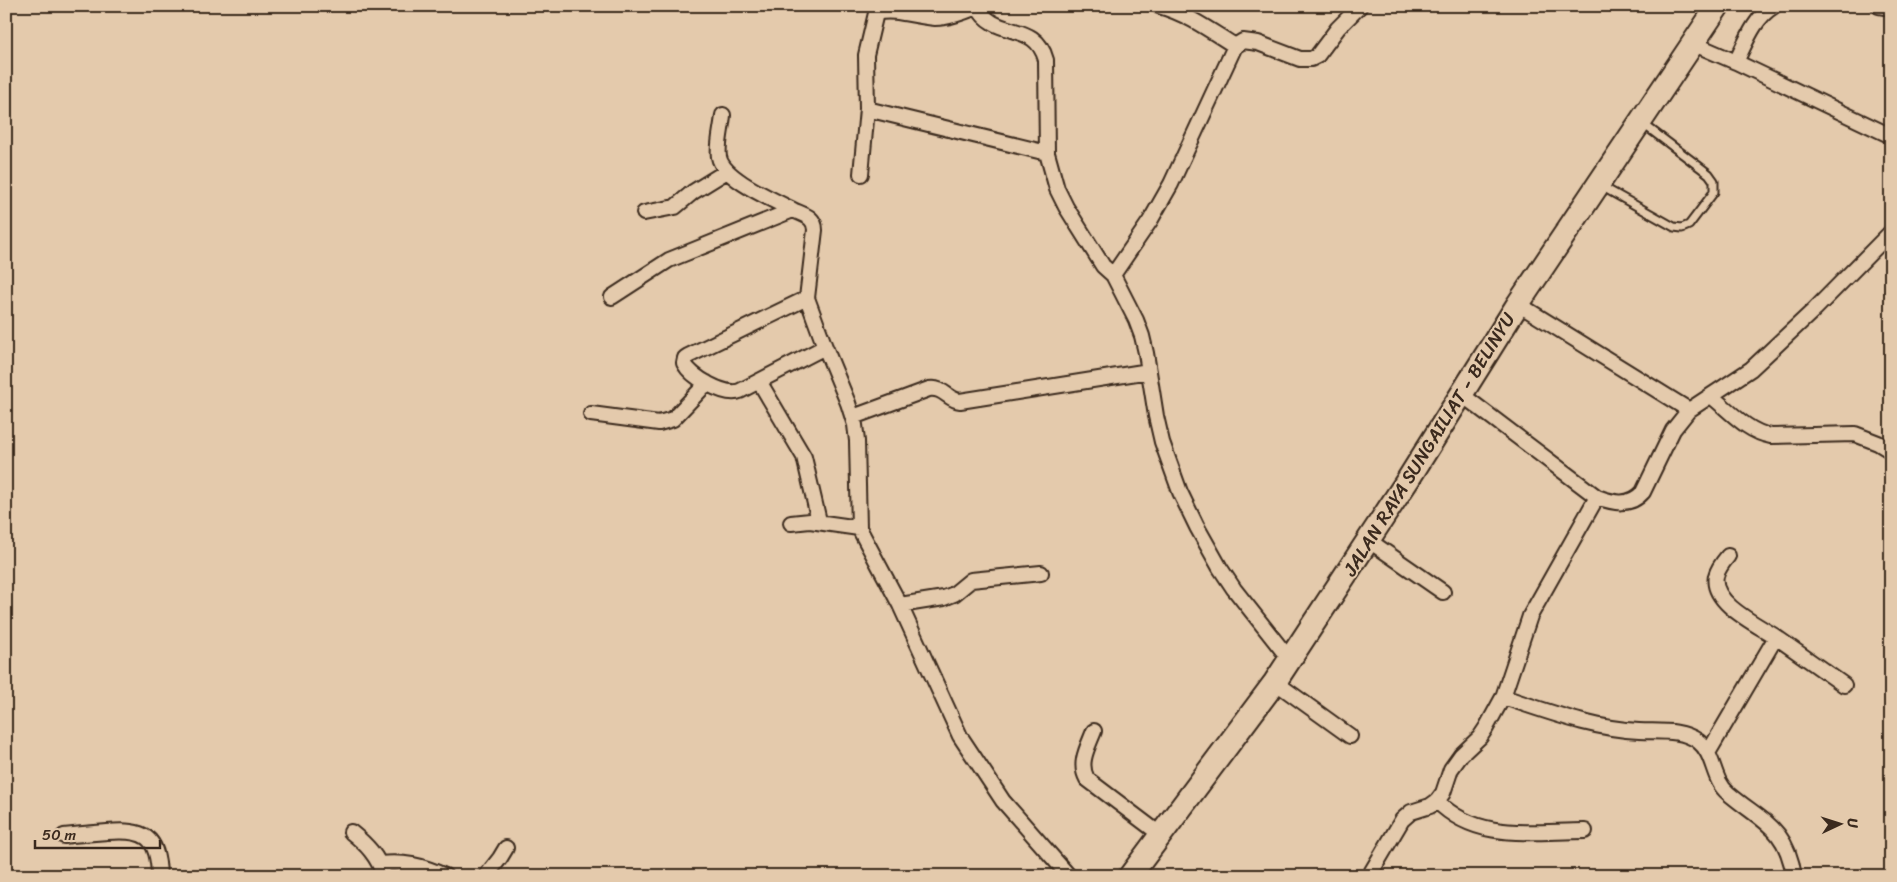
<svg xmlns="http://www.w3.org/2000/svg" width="1897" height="882" font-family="Sriracha,sans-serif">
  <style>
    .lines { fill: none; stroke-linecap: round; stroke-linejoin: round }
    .service-casing { stroke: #3b2a1e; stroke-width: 11 }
    .minor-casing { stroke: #3b2a1e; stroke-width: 18 }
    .trunk-casing { stroke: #3b2a1e; stroke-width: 26 }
    .service { stroke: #e4caac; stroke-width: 7 }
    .minor { stroke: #e4caac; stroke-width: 14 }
    .trunk { stroke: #e4caac; stroke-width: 22 }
    .labels { text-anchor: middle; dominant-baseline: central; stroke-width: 4; stroke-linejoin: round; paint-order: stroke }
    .street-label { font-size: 19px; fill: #3b2a1e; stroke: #e4caac }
  </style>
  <rect width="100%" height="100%" fill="#e4caac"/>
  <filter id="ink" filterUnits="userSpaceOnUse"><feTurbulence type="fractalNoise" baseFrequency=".02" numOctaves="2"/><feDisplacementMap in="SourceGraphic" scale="10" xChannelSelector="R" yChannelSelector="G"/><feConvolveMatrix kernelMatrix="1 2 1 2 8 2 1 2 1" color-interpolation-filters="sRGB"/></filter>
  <g filter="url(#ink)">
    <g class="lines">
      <g class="service-casing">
        <path id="service" d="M1601 186 1674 227 1682 228 1689 225 1714 192V181L1709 174 1642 123"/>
      </g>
      <g class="minor-casing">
        <path id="minor" d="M977 6C995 41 1035 19 1046 60L1047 153 1057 189 1066 207 1103 266 1113 275 1136 320 1142 336 1146 353 1156 416 1162 442 1180 492 1197 527 1220 568 1234 589 1290 660
          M1159 6C1188 14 1211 31 1235 46
          M1879 6 1891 8
          M1692 43 1736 62 1891 136
          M1736 62C1746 42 1754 18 1774 6
          M867 109 866 55 876 13C895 8 915 17 935 18 949 18 964 12 977 7
          M723 115C722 128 717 145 719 157 723 179 774 200 793 210
          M861 174 867 109 1047 153
          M644 213 675 207 693 192 727 171
          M1113 275 1150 221 1171 184 1235 46 1243 41 1258 43 1300 59H1311L1317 56 1338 28 1360 6
          M612 297 669 260 793 210C804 215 815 217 815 230L807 298 825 347 848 403 855 425 857 441 859 528 900 605 960 736 1003 801 1069 876
          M807 298 688 356 685 358 684 363C691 377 725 397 740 391L825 347
          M1518 304 1689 410
          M759 381 804 457 819 521
          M1461 394 1597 497C1613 503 1630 507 1643 492L1673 430 1689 410 1751 369 1815 309 1891 232
          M1711 396C1729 410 1747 432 1771 436L1855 434 1878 443 1891 451
          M591 414 659 423 673 419 707 383
          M853 417 929 389C944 387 948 400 960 401L1149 371
          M791 523 810 521 859 528
          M1368 540 1443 592
          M900 605 944 598 954 594 971 580 1041 573
          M1776 637 1844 685
          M1275 682 1350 736
          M1503 697C1547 711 1593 729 1639 731 1660 732 1681 729 1698 741 1715 754 1712 780 1728 793 1762 822 1786 826 1794 876
          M1094 731C1088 747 1078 763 1087 779L1161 835
          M1708 753 1776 637C1758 625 1710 603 1716 576 1718 568 1723 562 1728 556
          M1437 801C1477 842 1533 831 1585 831
          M351 832C366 844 378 856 384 876
          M64 836C78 834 93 833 107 832 144 829 158 835 159 876
          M380 864C404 861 423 866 445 876
          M486 876 500 858 506 848
          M1369 876 1402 820 1411 812 1430 806 1437 801 1443 793 1451 769 1461 755 1480 737 1486 728 1503 697 1530 616 1597 497"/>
      </g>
      <g class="trunk-casing">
        <path id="trunk" d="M1130 876 1275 682 1409 478 1518 304 1718 6"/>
      </g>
      <use href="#service" class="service"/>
      <use href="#minor" class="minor"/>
      <use href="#trunk" class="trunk"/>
    </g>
  </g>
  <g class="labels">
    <g class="street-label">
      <text transform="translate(1429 444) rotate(-58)">JALAN RAYA SUNGAILIAT - BELINYU</text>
    </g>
  </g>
  <rect width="1897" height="882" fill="none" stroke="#e4caac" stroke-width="25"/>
  <rect x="12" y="12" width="1872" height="857" fill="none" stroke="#3b2a1e" stroke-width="2" filter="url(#ink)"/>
  <g transform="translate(1840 824) rotate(86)" stroke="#e4caac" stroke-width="4" paint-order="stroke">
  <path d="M0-4L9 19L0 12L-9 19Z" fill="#3b2a1e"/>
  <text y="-8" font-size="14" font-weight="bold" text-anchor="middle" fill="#3b2a1e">U</text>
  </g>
  <path d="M35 840v8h125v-8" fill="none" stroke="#3b2a1e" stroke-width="2.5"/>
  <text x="42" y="840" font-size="15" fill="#3b2a1e" stroke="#e4caac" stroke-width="4" paint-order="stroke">50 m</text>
</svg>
